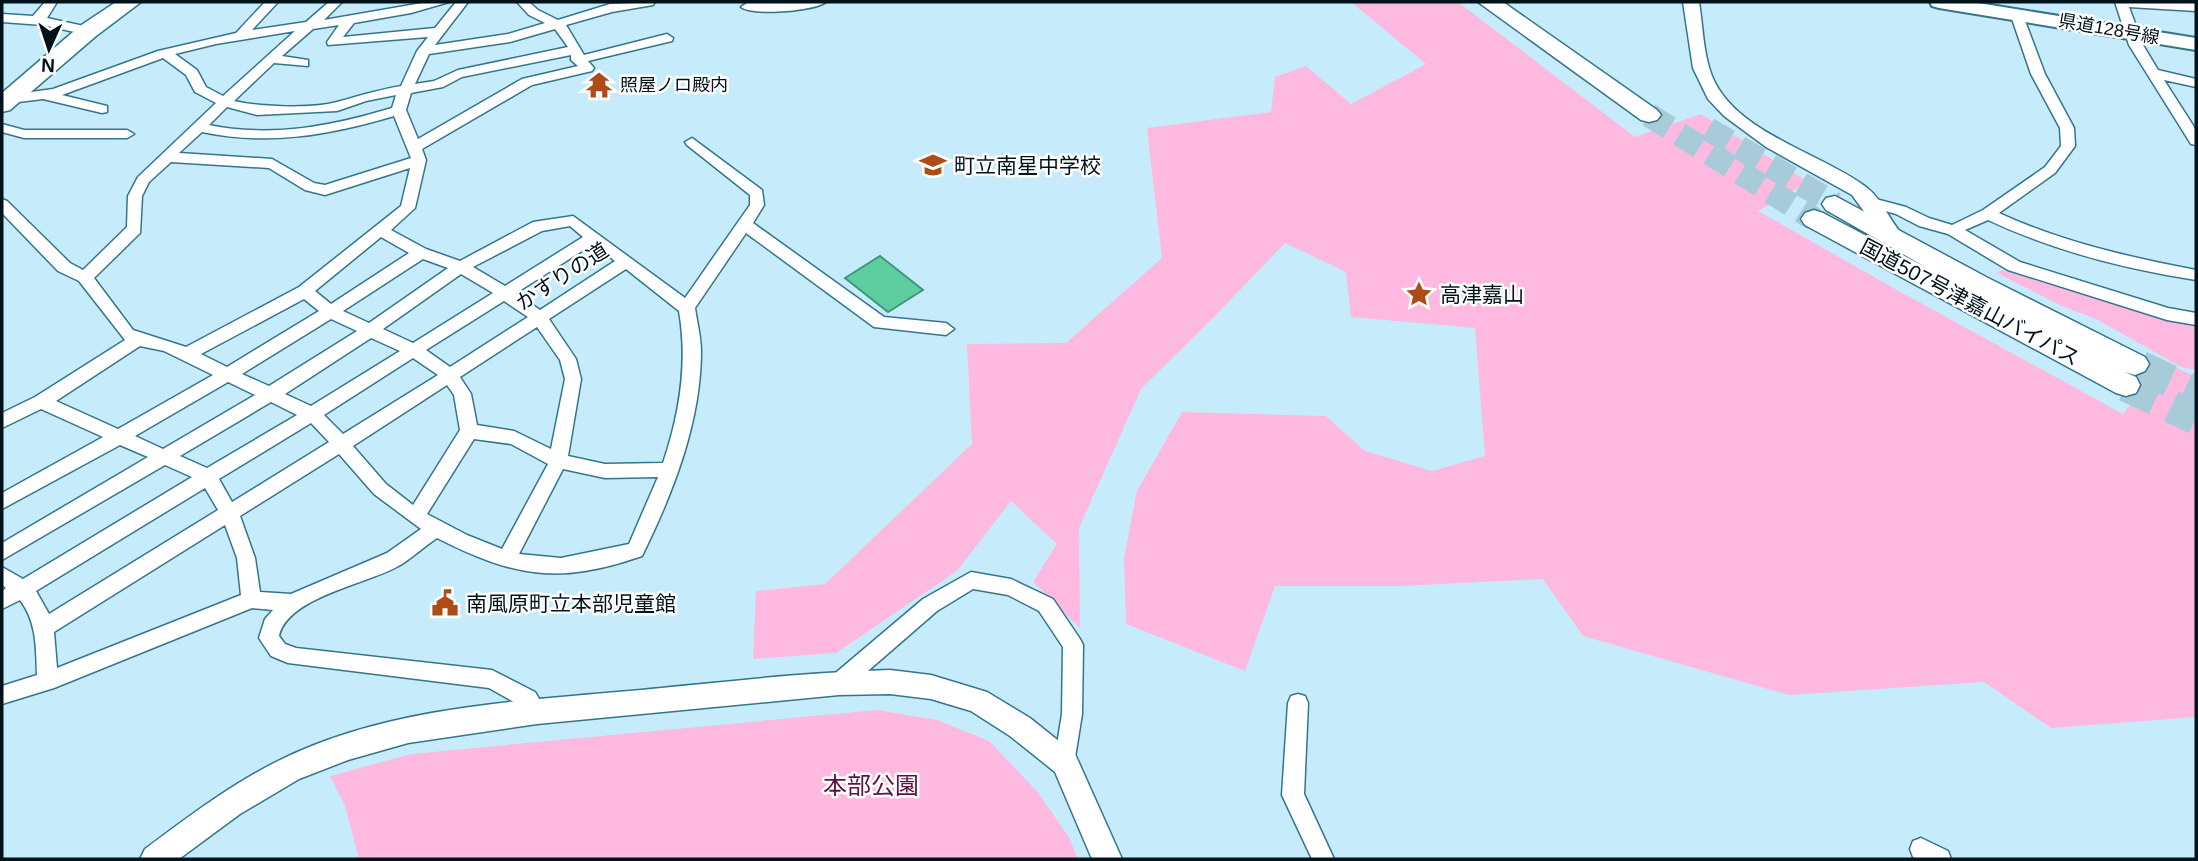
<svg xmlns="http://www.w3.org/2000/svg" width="2198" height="861" font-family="Helvetica,'Noto Sans JP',sans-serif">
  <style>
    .green { fill: #fdb9e0 }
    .water { fill: #5ecea1; stroke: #429678; stroke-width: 2 }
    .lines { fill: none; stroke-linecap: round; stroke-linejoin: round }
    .trunk-tunnel-far1 { stroke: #a8cbd9; stroke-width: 24; stroke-dasharray: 24 12; stroke-linecap: butt }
    .trunk-tunnel { stroke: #a8cbd9; stroke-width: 33; stroke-dasharray: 33 17; stroke-linecap: butt }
    .minor-casing { stroke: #35758c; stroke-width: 3 }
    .tertiary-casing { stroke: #35758c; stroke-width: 3 }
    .secondary-casing { stroke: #35758c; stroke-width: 4 }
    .primary-casing { stroke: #35758c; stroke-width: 3 }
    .trunk-casing { stroke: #35758c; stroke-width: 3 }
    .minor { fill: #fff; fill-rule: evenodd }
    .tertiary { fill: #fff; fill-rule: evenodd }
    .secondary { fill: #fff; fill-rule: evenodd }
    .primary { fill: #fff; fill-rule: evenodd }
    .trunk { fill: #fff; fill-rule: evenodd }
    .labels { text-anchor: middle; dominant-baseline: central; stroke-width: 5; stroke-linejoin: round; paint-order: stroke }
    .far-street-label { font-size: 18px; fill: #00121a; stroke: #fff }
    .far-poi-label { font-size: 18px; fill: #00121a; stroke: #fff; text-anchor: start }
    .poi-label { font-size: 21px; fill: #00121a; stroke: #fff; text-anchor: start }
    .street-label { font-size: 21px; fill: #00121a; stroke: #fff }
    .near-park-label { font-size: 24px; fill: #5d1045; stroke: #fff }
  </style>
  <rect width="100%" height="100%" fill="#c6ecfb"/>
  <path class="green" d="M1351 2H1458L1635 137 1701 114 1808 182 1758 211 1897 290 2123 414 2164 362 2196 377V717L2051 728 1984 682 1789 695 1583 636 1543 579 1401 586H1275L1245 671 1126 624 1124 558 1137 491 1182 412 1326 416 1365 451 1432 471 1485 456 1475 328 1351 317 1346 272 1285 243 1215 316 1141 389 1079 528 1080 628 1033 582 1057 544 1011 501 957 571 836 653 753 659 756 591 825 584 972 444 967 344 1066 343 1162 258 1147 128 1271 112 1275 77 1306 66 1351 104 1426 64Z
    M2001 270 2167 319 2196 324V370L2181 367 2096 319 2062 306 1997 273Z
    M877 710 937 720 989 741 1037 791 1068 836 1078 859H359L345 806 330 776 411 754Z"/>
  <path class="water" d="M880 256 923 290 888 312 845 278Z"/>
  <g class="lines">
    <path class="trunk-tunnel-far1" d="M1649 115 1814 219
      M1708 129 1835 204
      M2135 364 2144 368"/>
    <path class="trunk-tunnel" d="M2140 367 2196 393
      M2126 385 2196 418"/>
    <g class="minor-casing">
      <path id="minor" d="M45 2H57L47 18 93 28 94 31 88 35 43 25 2 22V14L33 16Z
        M265 2H278L252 30 306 22 329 2H342L324 20 428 2H449L411 13 354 23 343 37 435 28 456 2H468L435 45 508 34 545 23 529 15 517 2H529L538 10 558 20 610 4 655 2 653 5 612 12 566 25 584 55 667 34 673 38 672 41 588 61 594 68 592 71 532 85 422 149 426 160 415 208 391 230 426 249 460 261 533 222 573 216 685 298 750 205V195L687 145 685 142 692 138 762 190 764 205 753 223 884 317 946 323 954 329 946 335 874 327 746 233 695 308C697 322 701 337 701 351 701 422 673 493 642 556 558 585 514 577 437 538 425 546 414 556 402 564 370 584 288 596 279 636L285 644 296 648 492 670 535 692 547 712 544 719 537 722 530 719 521 706 489 688 288 663 271 656 259 638 265 619 273 610 252 608 54 688 2 704V686L37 675C36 648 37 622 20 600L2 609V591L6 588 2 585V567L23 579 192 477 165 465 2 560V543L148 457 120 445 2 509V493L103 437 41 409 2 428V413L35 397 125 340 79 281 58 271 2 213V199L7 201 70 263 83 270 127 227 128 196 138 177 216 103 195 92 186 75 163 58 62 95 107 106V112L102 113 43 99 10 103 3 99 10 95 53 89 158 51 236 33ZM339 25 327 42 328 45 428 37 417 51 401 86C378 90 359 96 337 102 312 109 260 107 234 101L274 63 308 66V60L282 56 313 29ZM555 29 568 47 458 70 434 81 415 84 429 54 510 42ZM295 31 223 96 206 87 197 70 175 54 216 44ZM571 55V60L578 66 522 79 418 139 406 110 411 93 443 87 462 77ZM396 95 392 108C332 126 272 138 209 125L227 107 257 115 337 111 366 101ZM394 116 411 158 325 185 314 183 272 159 179 153 202 132C268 146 330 135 394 116ZM171 162 269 168 305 190 325 195 410 168 401 206 299 287 186 347 133 330 94 278 140 233 142 196 149 182ZM570 226 583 237 505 286 473 267 542 231ZM381 237 409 253 331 304 315 291ZM593 244 615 261 540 310 516 293ZM423 259 448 268 369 323 343 311ZM626 269 679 311C688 363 680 413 663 463L605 464 568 456 581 379 576 359 549 319ZM461 274 493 293 413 343 383 329ZM304 299 319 311 227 367 201 354ZM504 301 528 317 450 367 426 350ZM331 319 357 331 269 386 242 374ZM537 327 560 360 565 379 551 449 514 431 477 425 471 394 460 377ZM371 338 400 351 311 406 285 394ZM140 346 164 351 213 375 118 429 56 401ZM413 358 438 375 343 434 324 415ZM228 382 255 395 163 449 135 436ZM447 385 454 395 460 430 413 505 386 484 353 446ZM271 402 297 415 207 468 180 456ZM311 423 329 442 232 502 219 479ZM474 439 511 444 548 464 502 549 467 535 427 514ZM339 454 374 494 421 529 387 553 291 594 260 592 255 558 240 516ZM563 469 605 478 658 477 629 544 561 558 519 554ZM205 488 218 510 49 614 36 591ZM225 525 237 558 241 595 57 668 54 632Z
        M797 2H826C814 11 753 16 741 7L747 3Z
        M2115 2 2196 3V11L2129 7 2143 45 2158 70 2196 79V87L2164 80 2196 130V145L2191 144 2129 45Z
        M2016 9 2022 13 2045 74 2074 128 2075 146 2055 173 1999 213C2062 242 2128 257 2196 270V280C2125 269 2054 251 1988 220L1965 230 2020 262 2168 308 2196 313V325L2167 320 2008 270 1948 234 1919 226 1896 214 1867 206 1865 203 1872 198 1906 207 1929 218 1952 225 1983 210 2045 167 2061 146 2060 128 2031 74 2010 13Z
        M2 124 24 130H127L134 134 127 138H24L2 132Z
        M971 572 1011 579 1053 599 1080 639 1083 645 1082 714 1073 770 1065 773 1057 770 1054 763 1062 714 1063 647 1039 611 1008 595 973 589 937 611 846 690 839 692 832 690 829 683 832 676 923 599Z
        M1298 694 1305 696 1308 703 1304 794 1334 859H1312L1282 795 1288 703 1291 696Z
        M1921 838 1948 851 1951 859H1918L1913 857 1910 849 1913 841Z"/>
    </g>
    <g class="tertiary-casing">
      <path id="tertiary" d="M1683 2H1699C1703 26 1703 53 1712 76 1735 133 1821 153 1866 187 1881 198 1889 219 1901 233L1904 238 1901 243H1887L1852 195 1766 147 1724 116 1708 99 1693 68Z
        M890 670 931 675 987 692 1030 718 1075 754 1122 859H1092L1055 772 1010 736 971 711 931 699 890 694 839 695 537 724 408 743 348 760 299 779 240 814 179 859H140L145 849C188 817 230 785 278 761 388 706 520 701 641 690 724 682 807 672 890 670Z"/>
    </g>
    <g class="secondary-casing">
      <path id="secondary" d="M1930 2H1972L2196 38V50L1939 8 1932 6Z"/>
    </g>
    <g class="primary-casing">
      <path id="primary" d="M116 2H141L96 36 10 110 2 112V93L80 26Z"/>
    </g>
    <g class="trunk-casing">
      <path id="trunk" d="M1478 2H1503L1657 110 1661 115 1657 120 1649 122 1641 120Z
        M1835 196 1988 278 2145 357 2149 364 2145 371 2135 375 2125 372 2136 377 2140 385 2136 393 2126 396 2116 393 1805 225 1801 219 1805 213 1814 210 1823 213 1929 269 1826 210 1822 204 1826 198Z"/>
    </g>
    <use href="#minor" class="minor"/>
    <use href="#tertiary" class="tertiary"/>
    <use href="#secondary" class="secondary"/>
    <use href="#primary" class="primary"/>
    <use href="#trunk" class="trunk"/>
  </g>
  <defs>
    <g id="temple-bare" transform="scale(2.1)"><path d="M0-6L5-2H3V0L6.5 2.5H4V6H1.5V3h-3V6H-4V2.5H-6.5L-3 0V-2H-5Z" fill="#af4b16" stroke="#fff" stroke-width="2.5" paint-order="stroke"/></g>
    <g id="school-bare" transform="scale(2.1)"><path d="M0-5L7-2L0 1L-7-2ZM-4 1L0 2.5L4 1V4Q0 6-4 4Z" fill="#af4b16" stroke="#fff" stroke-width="2.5" paint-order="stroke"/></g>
    <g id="sight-bare" transform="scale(2.1)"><path d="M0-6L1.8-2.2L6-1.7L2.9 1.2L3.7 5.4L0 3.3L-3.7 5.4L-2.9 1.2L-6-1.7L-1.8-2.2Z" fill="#af4b16" stroke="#fff" stroke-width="2.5" paint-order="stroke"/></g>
    <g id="civic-bare" transform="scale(2.1)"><path d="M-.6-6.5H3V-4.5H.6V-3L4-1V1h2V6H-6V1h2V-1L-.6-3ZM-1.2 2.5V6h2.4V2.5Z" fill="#af4b16" stroke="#fff" stroke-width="2.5" paint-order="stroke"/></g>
  </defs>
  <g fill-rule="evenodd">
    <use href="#temple-bare" x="599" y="85"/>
    <use href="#school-bare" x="933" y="165"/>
    <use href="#sight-bare" x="1419" y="294"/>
    <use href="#civic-bare" x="445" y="603"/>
  </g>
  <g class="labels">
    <g class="far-street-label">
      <text transform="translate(2109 29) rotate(10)">県道128号線</text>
    </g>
    <g class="far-poi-label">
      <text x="620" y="85">照屋ノロ殿内</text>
    </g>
    <g class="poi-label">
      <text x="954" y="165">町立南星中学校</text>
      <text x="1440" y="294">高津嘉山</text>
      <text x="466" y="603">南風原町立本部児童館</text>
    </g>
    <g class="street-label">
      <text transform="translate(562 276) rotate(-33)">かすりの道</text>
      <text transform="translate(1970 302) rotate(28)">国道507号津嘉山バイパス</text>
    </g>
    <g class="near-park-label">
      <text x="871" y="785">本部公園</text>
    </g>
  </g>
  <rect width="2198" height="861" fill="none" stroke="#00121a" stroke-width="7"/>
  <g transform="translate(49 49) rotate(183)" stroke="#ffffff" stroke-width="5" paint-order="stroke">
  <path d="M0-5L12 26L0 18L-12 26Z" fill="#00121a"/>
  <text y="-10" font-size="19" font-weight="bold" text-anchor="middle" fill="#00121a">N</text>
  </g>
</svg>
